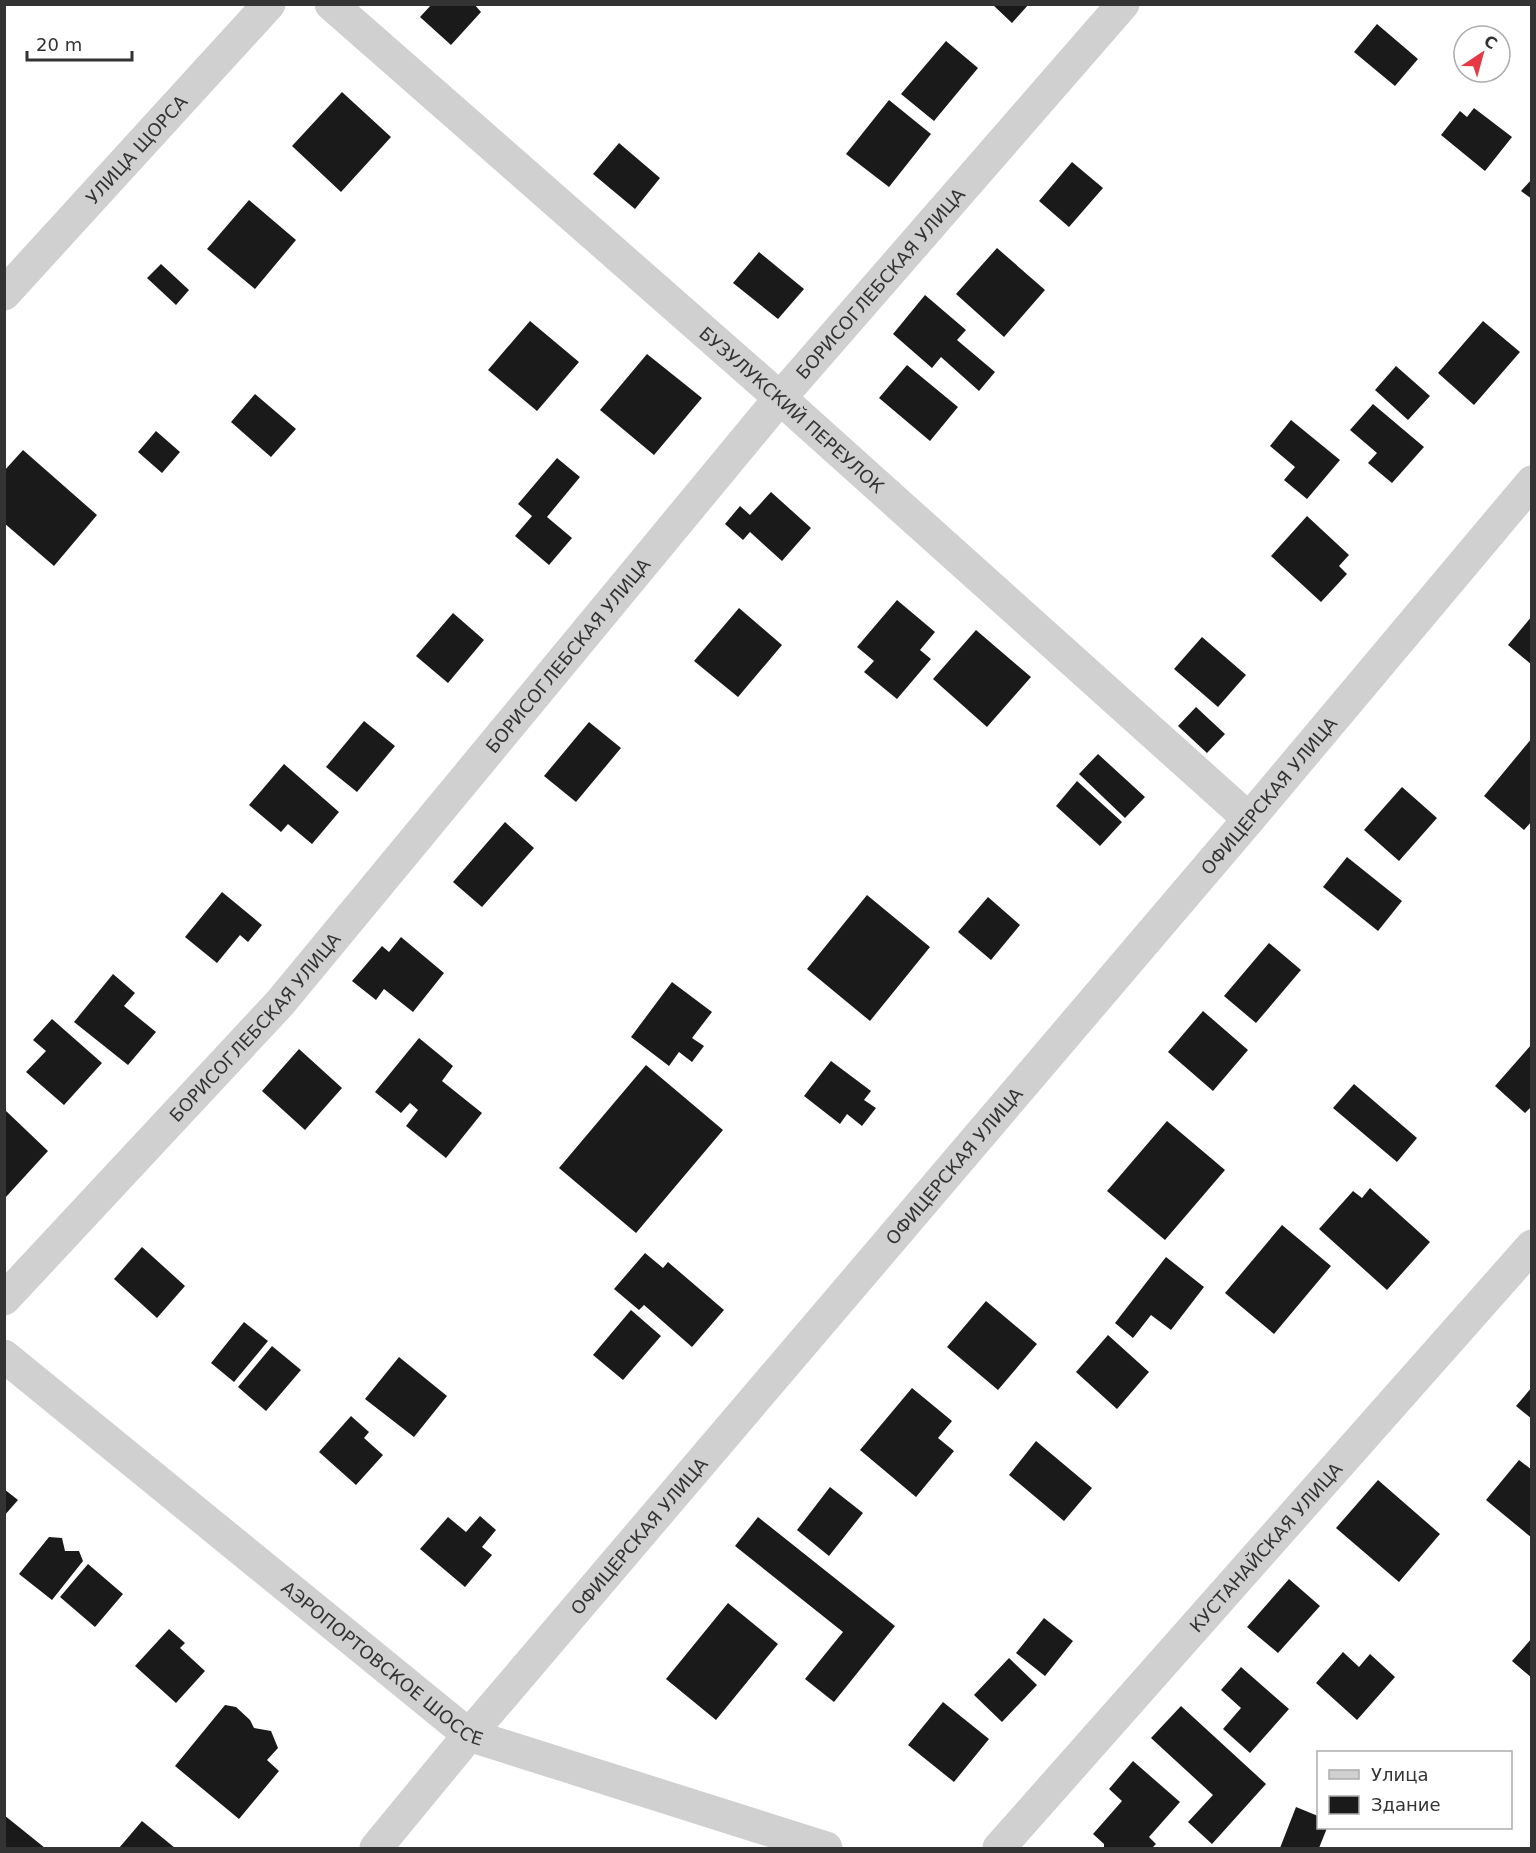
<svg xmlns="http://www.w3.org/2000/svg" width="1536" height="1853" font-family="'DejaVu Sans',sans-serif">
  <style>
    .building { fill: #1a1a1a }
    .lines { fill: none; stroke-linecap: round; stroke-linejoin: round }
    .minor { stroke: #d0d0d0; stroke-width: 33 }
    .labels { text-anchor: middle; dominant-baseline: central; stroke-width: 6; stroke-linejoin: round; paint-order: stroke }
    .street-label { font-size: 18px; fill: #333; stroke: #fff }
  </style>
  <rect width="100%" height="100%" fill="#fff"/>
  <path class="building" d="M432 4H474L481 12 451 45 420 17Z
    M992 4H1029L1012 23Z
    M1377 24 1418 59 1395 86 1354 52Z
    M946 41 978 68 934 121 901 94Z
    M342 92 391 137 341 192 292 146Z
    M889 100 931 134 889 187 846 154Z
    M1474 108 1512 137 1485 171 1441 135 1460 111 1467 117Z
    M619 143 660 178 635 209 593 174Z
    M1072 162 1103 188 1069 227 1039 201Z
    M1532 179V199L1521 191Z
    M249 200 296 240 255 289 207 249Z
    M997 248 1045 290 1004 337 956 294Z
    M759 252 804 289 778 319 733 283Z
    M161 264 189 290 176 305 147 278Z
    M925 295 966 330 957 340 995 372 979 391 941 357 932 368 893 334Z
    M530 321 579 362 537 411 488 370Z
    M1483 321 1520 352 1474 405 1438 373Z
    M647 354 702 398 654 455 600 410Z
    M907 365 958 407 930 441 879 398Z
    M1396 366 1430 396 1408 420 1375 390Z
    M255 394 296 429 271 457 231 422Z
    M1373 404 1424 447 1392 483 1368 463 1377 453 1350 430Z
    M1291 420 1340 460 1307 499 1284 480 1295 467 1270 446Z
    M156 431 180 452 162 473 138 452Z
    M23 450 97 515 54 566 4 523V471Z
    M557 458 580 477 547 517 572 538 549 565 515 536 532 516 518 504Z
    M771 492 811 528 782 561 750 532 743 540 725 524 740 506 750 515Z
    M1307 516 1349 555 1339 566 1347 574 1321 602 1271 556Z
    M897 600 935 632 920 650 931 659 897 699 864 672 874 661 857 647Z
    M739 608 782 645 738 697 694 661Z
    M453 613 484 640 448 683 416 656Z
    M1532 616V665L1508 645Z
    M976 630 1031 677 987 727 933 679Z
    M1202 637 1246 675 1218 707 1174 669Z
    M1196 707 1225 734 1207 753 1178 726Z
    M364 721 395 746 357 792 326 767Z
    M589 722 621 748 576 802 544 776Z
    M1532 738V821L1524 830 1484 796Z
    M1098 754 1145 797 1125 818 1079 774Z
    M284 764 339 812 312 844 288 824 281 832 249 805Z
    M1077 781 1122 822 1100 846 1056 806Z
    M1402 787 1437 818 1399 861 1364 830Z
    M505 822 534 848 482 907 453 882Z
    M1347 857 1402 901 1378 931 1323 887Z
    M222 892 262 925 248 942 240 935 217 963 185 937Z
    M867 895 930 947 870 1021 807 969Z
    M988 897 1020 925 991 960 958 932Z
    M401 937 444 973 413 1012 384 989 376 1000 352 981 382 946 389 952Z
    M1269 943 1301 970 1256 1023 1224 996Z
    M113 974 135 993 124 1006 156 1032 128 1065 74 1022Z
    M672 982 712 1012 692 1038 704 1046 692 1062 679 1052 669 1066 631 1037Z
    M1203 1011 1248 1050 1213 1091 1168 1052Z
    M52 1019 102 1063 64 1105 26 1072 46 1051 33 1040Z
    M419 1038 453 1066 442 1081 482 1113 446 1158 406 1126 418 1110 410 1103 401 1113 375 1092Z
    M1532 1044V1106L1525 1113 1495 1086Z
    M299 1049 342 1088 305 1130 262 1091Z
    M831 1061 871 1091 864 1100 876 1108 862 1126 847 1114 840 1124 804 1096Z
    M646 1065 723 1130 636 1233 559 1168Z
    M1354 1084 1417 1138 1397 1162 1333 1108Z
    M5 1110 48 1151 5 1198Z
    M1167 1121 1225 1170 1165 1240 1107 1191Z
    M1370 1188 1430 1242 1387 1290 1319 1229 1353 1191 1362 1198Z
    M1282 1225 1331 1266 1274 1334 1225 1293Z
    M142 1247 185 1286 157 1318 114 1279Z
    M645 1253 663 1268 668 1262 724 1310 692 1347 644 1305 639 1310 614 1289Z
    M1166 1257 1204 1287 1171 1330 1151 1315 1133 1338 1115 1323Z
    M986 1301 1037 1344 998 1390 947 1347Z
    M631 1310 661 1336 623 1380 593 1355Z
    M244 1322 268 1341 234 1382 211 1363Z
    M1108 1335 1149 1372 1117 1409 1076 1372Z
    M272 1346 301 1370 266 1411 238 1387Z
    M399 1357 447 1396 414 1437 365 1399Z
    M1532 1387V1419L1516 1406Z
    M912 1388 952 1421 938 1438 954 1451 916 1497 860 1450Z
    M351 1416 369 1432 364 1438 383 1455 356 1485 319 1452Z
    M1036 1441 1092 1488 1064 1521 1009 1475Z
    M1519 1460 1532 1470V1538L1486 1500Z
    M1378 1480 1440 1534 1399 1582 1336 1528Z
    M830 1487 863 1513 829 1556 797 1530Z
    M4 1489 18 1500 4 1516Z
    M480 1516 496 1530 482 1547 492 1555 465 1587 420 1549 448 1517 466 1532Z
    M758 1517 895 1626 834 1702 805 1679 843 1632 735 1546Z
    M49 1537 62 1538 65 1551H79L83 1561 52 1600 19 1574Z
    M88 1564 123 1594 95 1627 60 1597Z
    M1289 1579 1320 1606 1278 1653 1247 1627Z
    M728 1603 778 1644 716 1720 666 1679Z
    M1044 1618 1073 1641 1045 1676 1016 1653Z
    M169 1629 185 1643 180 1648 205 1671 176 1703 135 1666Z
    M1532 1638V1678L1512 1661Z
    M1343 1652 1359 1667 1370 1654 1395 1677 1357 1720 1316 1683Z
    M1009 1658 1037 1685 1002 1722 974 1695Z
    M1241 1667 1289 1709 1250 1753 1223 1729 1241 1708 1221 1690Z
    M943 1702 989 1739 954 1782 908 1745Z
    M225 1705 236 1707 250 1720 254 1728 271 1731 278 1748 267 1760 279 1771 239 1819 175 1766Z
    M1181 1706 1266 1784 1212 1844 1188 1822 1213 1795 1151 1738Z
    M1133 1761 1180 1802 1149 1837 1156 1844 1152 1848H1104V1844L1093 1834 1122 1801 1109 1789Z
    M1296 1807 1318 1816V1828H1327L1319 1848H1280Z
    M4 1815 45 1848H4Z
    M142 1821 175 1848H119Z"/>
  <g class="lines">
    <g class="minor">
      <path id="s1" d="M331 4 780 398 1249 819"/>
      <path id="s2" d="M4 294 269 4"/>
      <path id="s3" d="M4 1299 280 1003 780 398 1123 4"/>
      <path id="s4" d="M4 1356 469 1735 826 1848"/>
      <path id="s5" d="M376 1848 469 1735 1249 819 1532 482"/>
      <path id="s6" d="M999 1848 1532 1246"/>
    </g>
  </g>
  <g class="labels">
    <g class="street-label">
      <text stroke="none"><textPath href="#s2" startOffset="196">УЛИЦА ЩОРСА</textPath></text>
      <text stroke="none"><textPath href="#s3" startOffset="1342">БОРИСОГЛЕБСКАЯ УЛИЦА</textPath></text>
      <text stroke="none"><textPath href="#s1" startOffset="614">БУЗУЛУКСКИЙ ПЕРЕУЛОК</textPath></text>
      <text stroke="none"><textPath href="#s3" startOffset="856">БОРИСОГЛЕБСКАЯ УЛИЦА</textPath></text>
      <text stroke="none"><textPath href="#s5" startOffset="1380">ОФИЦЕРСКАЯ УЛИЦА</textPath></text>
      <text stroke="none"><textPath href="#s3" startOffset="370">БОРИСОГЛЕБСКАЯ УЛИЦА</textPath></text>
      <text stroke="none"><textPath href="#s5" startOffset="894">ОФИЦЕРСКАЯ УЛИЦА</textPath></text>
      <text stroke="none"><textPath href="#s5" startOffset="408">ОФИЦЕРСКАЯ УЛИЦА</textPath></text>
      <text stroke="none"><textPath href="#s6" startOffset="402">КУСТАНАЙСКАЯ УЛИЦА</textPath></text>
      <text stroke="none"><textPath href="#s4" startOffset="488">АЭРОПОРТОВСКОЕ ШОССЕ</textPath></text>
    </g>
  </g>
  <rect width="1536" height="1853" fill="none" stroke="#333333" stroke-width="12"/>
  <rect x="1317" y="1751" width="195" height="78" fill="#ffffff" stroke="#adadad" stroke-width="1.5"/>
  <rect x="1329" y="1770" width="30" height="9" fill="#d0d0d0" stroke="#adadad" stroke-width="1.5"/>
  <text x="1371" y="1781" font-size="18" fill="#333333">Улица</text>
  <rect x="1329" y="1796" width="30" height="18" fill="#1a1a1a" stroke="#adadad" stroke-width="1.5"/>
  <text x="1371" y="1811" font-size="18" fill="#333333">Здание</text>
  <g transform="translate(1482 54) rotate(36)"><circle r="28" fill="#ffffff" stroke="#adadad" stroke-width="1.5"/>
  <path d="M0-4.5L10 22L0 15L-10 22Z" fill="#e63946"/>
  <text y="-9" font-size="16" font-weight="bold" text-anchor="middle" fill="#333333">С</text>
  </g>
  <path d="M27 51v9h105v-9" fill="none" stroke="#333333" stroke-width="3"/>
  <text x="36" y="51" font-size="18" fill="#333333" stroke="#ffffff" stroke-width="4.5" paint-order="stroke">20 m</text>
</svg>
